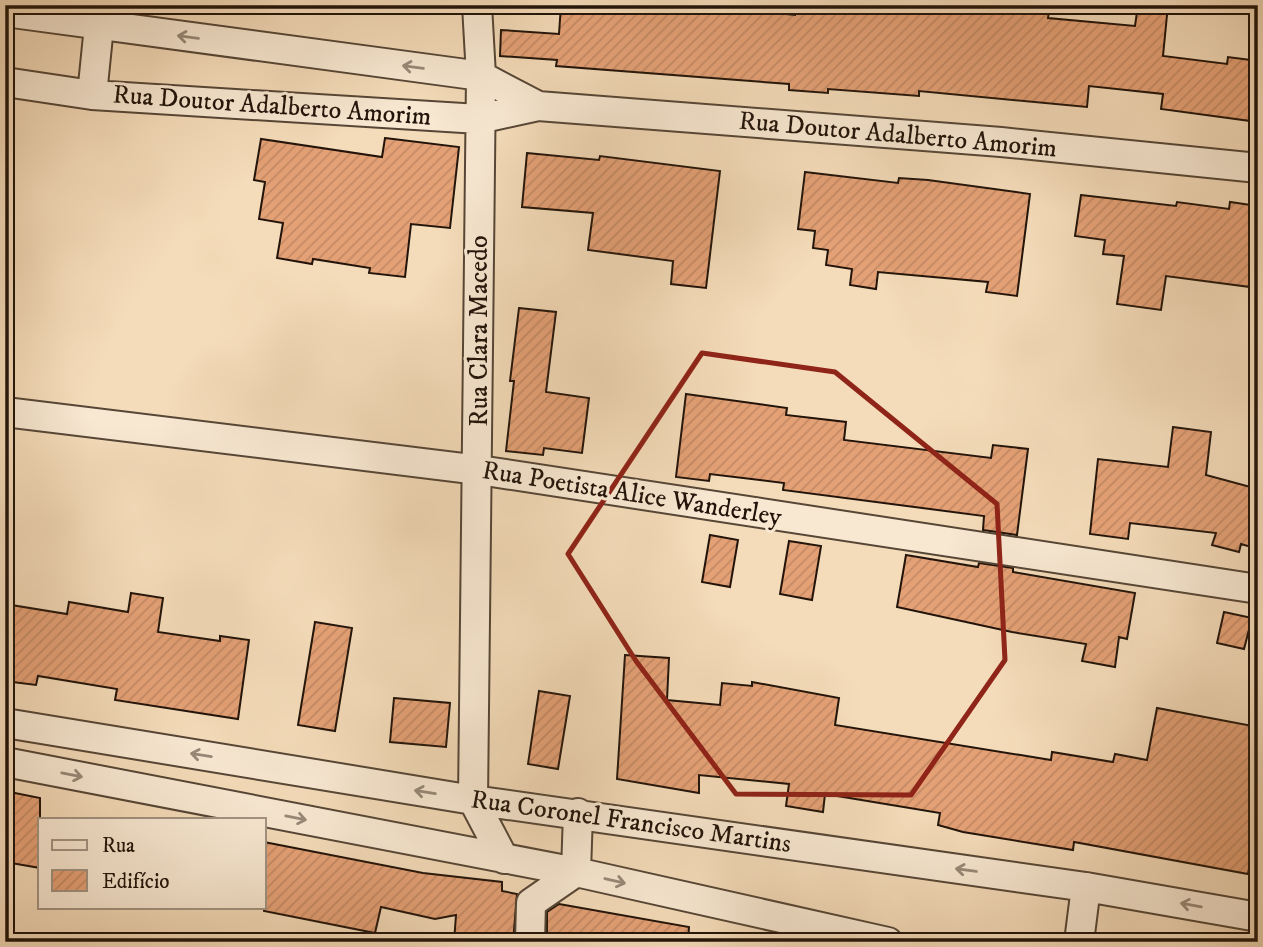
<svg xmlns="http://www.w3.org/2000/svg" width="1263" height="947" font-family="'IM FELL DW Pica',serif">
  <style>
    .building { fill: url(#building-hatch); stroke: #22140a; stroke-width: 2 }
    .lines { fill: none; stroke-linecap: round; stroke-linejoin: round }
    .minor-casing { stroke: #564636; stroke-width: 32 }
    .minor { stroke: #f8e8d2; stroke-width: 28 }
    .oneway { stroke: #988978 }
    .marked { fill: none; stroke: #8f2418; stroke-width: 5; stroke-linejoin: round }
    .labels { text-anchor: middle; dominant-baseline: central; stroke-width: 6; stroke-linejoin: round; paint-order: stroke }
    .street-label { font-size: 26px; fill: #22140a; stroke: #f8e8d2 }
  </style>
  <defs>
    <pattern id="building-hatch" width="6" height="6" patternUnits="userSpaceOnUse" patternTransform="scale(1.75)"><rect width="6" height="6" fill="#e5a176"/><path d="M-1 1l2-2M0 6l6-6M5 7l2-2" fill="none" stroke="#c48a65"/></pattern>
  </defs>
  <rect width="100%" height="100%" fill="#f4dbb9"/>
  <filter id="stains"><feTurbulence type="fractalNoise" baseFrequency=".00286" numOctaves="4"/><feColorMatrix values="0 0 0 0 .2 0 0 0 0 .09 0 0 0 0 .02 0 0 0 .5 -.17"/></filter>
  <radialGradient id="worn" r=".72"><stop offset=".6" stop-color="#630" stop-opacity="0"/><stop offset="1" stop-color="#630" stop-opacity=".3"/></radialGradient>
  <path class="building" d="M561 5H697L795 15V5L898 9V5H919L972 9V5H1050L1048 18 1135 26 1138 5H1168L1163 56 1227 64 1228 57 1258 61V122L1161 109 1163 94 1089 86 1087 107 919 91V96L828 89V93L789 90V84L556 66 557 60 500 56 501 30 559 34Z
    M385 138 459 147 450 228 411 224 405 277 369 273 370 268 313 259 312 264 277 258 283 223 259 219 265 182 254 180 261 139 382 157Z
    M527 153 599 160 600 156 720 171 706 288 671 284 673 261 588 250 593 213 522 207Z
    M805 172 898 183 899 178 928 180 1030 194 1017 296 986 292 988 282 878 272 876 289 850 285 852 269 826 265 828 250 813 248 815 231 798 229Z
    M1081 195 1176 206 1177 202 1229 209 1230 202 1258 206V288L1166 276 1161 310 1117 304 1124 256 1103 254 1105 240 1075 236Z
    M519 308 556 312 546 392 589 398 582 453 544 448 543 455 506 451 514 381H510Z
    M686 394 787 408 786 415 846 422 844 440 991 458 993 445 1028 449 1017 535 983 530 984 516 783 490 784 483 710 474 709 481 676 477Z
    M1173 427 1211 432 1206 475 1258 489V549L1241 544 1239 552 1212 545 1216 533 1130 523 1128 539 1090 534 1098 459 1168 467Z
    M710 535 738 540 730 587 702 582Z
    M789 541 821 546 812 600 780 594Z
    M906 555 978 567 979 563 1013 568V572L1135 593 1127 639 1119 637 1115 667 1082 661 1086 644 1012 632 897 607Z
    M131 593 163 598 158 632 220 641V636L249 640 238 719 115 700 117 689 38 676 36 685 5 681V623H9L11 605 67 614 69 602 128 612Z
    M1224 612 1252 618 1244 649 1217 643Z
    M315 622 352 628 335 731 298 725Z
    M625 655 669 658 667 700 720 705 722 683 752 686V682L839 698 835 725 1051 760 1052 752 1113 762 1115 754 1147 760 1157 708 1258 727V819L1248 874 1074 842 1073 850 963 832 938 825 940 813 825 794 823 812 786 806 789 784 699 775V793L617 779Z
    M539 691 570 696 558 769 528 764Z
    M394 698 450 703 446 747 390 742Z
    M5 791 40 798V868L5 862Z
    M264 842 423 873 502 882V891L517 894 513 942H454L456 915 435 919 381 907 375 933 264 911Z
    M559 904 689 927 688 942H547V912Z"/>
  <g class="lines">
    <g class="minor-casing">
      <path id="minor" d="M477 5 481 76 473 800 504 859
        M5 12 481 76 538 106
        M5 82 92 95 479 119 538 106 1001 142 1258 168
        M92 95 99 26
        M5 412 479 470 1258 589
        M5 723 473 800 1086 887 1258 917
        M5 762 576 872 888 942
        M530 942 531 903 576 872 578 813
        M1079 942 1086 887"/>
    </g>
    <use href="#minor" class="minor"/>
  </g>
  <defs><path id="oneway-shaft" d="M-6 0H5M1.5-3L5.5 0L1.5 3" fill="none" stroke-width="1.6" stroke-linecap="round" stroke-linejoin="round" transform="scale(1.75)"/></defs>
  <g class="oneway">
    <use href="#oneway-shaft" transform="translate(188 37) rotate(-173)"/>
    <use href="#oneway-shaft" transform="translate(413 67) rotate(-173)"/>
    <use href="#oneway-shaft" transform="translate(201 755) rotate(-171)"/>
    <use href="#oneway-shaft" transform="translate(72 775) rotate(11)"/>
    <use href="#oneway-shaft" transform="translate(425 792) rotate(-171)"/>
    <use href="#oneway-shaft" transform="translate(296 818) rotate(11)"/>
    <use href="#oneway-shaft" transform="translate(966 870) rotate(-172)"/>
    <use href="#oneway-shaft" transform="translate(615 881) rotate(13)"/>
    <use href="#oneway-shaft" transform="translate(1191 905) rotate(-170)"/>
  </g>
  <path class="marked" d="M702 353 835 372 997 504 1005 660 911 795 736 794 636 661 568 554Z"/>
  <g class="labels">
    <g class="street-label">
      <text transform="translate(272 106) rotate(4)">Rua Doutor Adalberto Amorim</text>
      <text transform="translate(898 135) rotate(5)">Rua Doutor Adalberto Amorim</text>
      <text transform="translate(479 331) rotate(-90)">Rua Clara Macedo</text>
      <text transform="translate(632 494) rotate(9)">Rua Poetista Alice Wanderley</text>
      <text transform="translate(631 822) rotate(8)">Rua Coronel Francisco Martins</text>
    </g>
  </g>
  <rect width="1263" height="947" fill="none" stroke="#f4dbb9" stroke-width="28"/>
  <rect x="7" y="7" width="1249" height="933" fill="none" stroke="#22140a" stroke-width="3.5"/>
  <rect x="14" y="14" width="1235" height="919" fill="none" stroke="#22140a" stroke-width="2"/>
  <rect x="38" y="818" width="228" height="91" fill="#f8e8d2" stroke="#a29382" stroke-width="2"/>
  <rect x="52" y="840" width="35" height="10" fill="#f8e8d2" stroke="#a29382" stroke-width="2"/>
  <text x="102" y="852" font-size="21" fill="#22140a">Rua</text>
  <rect x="52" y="870" width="35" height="21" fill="url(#building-hatch)" stroke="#a29382" stroke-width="2"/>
  <text x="102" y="888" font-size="21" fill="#22140a">Edifício</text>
  <rect width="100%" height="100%" filter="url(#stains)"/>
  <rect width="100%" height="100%" fill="url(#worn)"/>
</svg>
